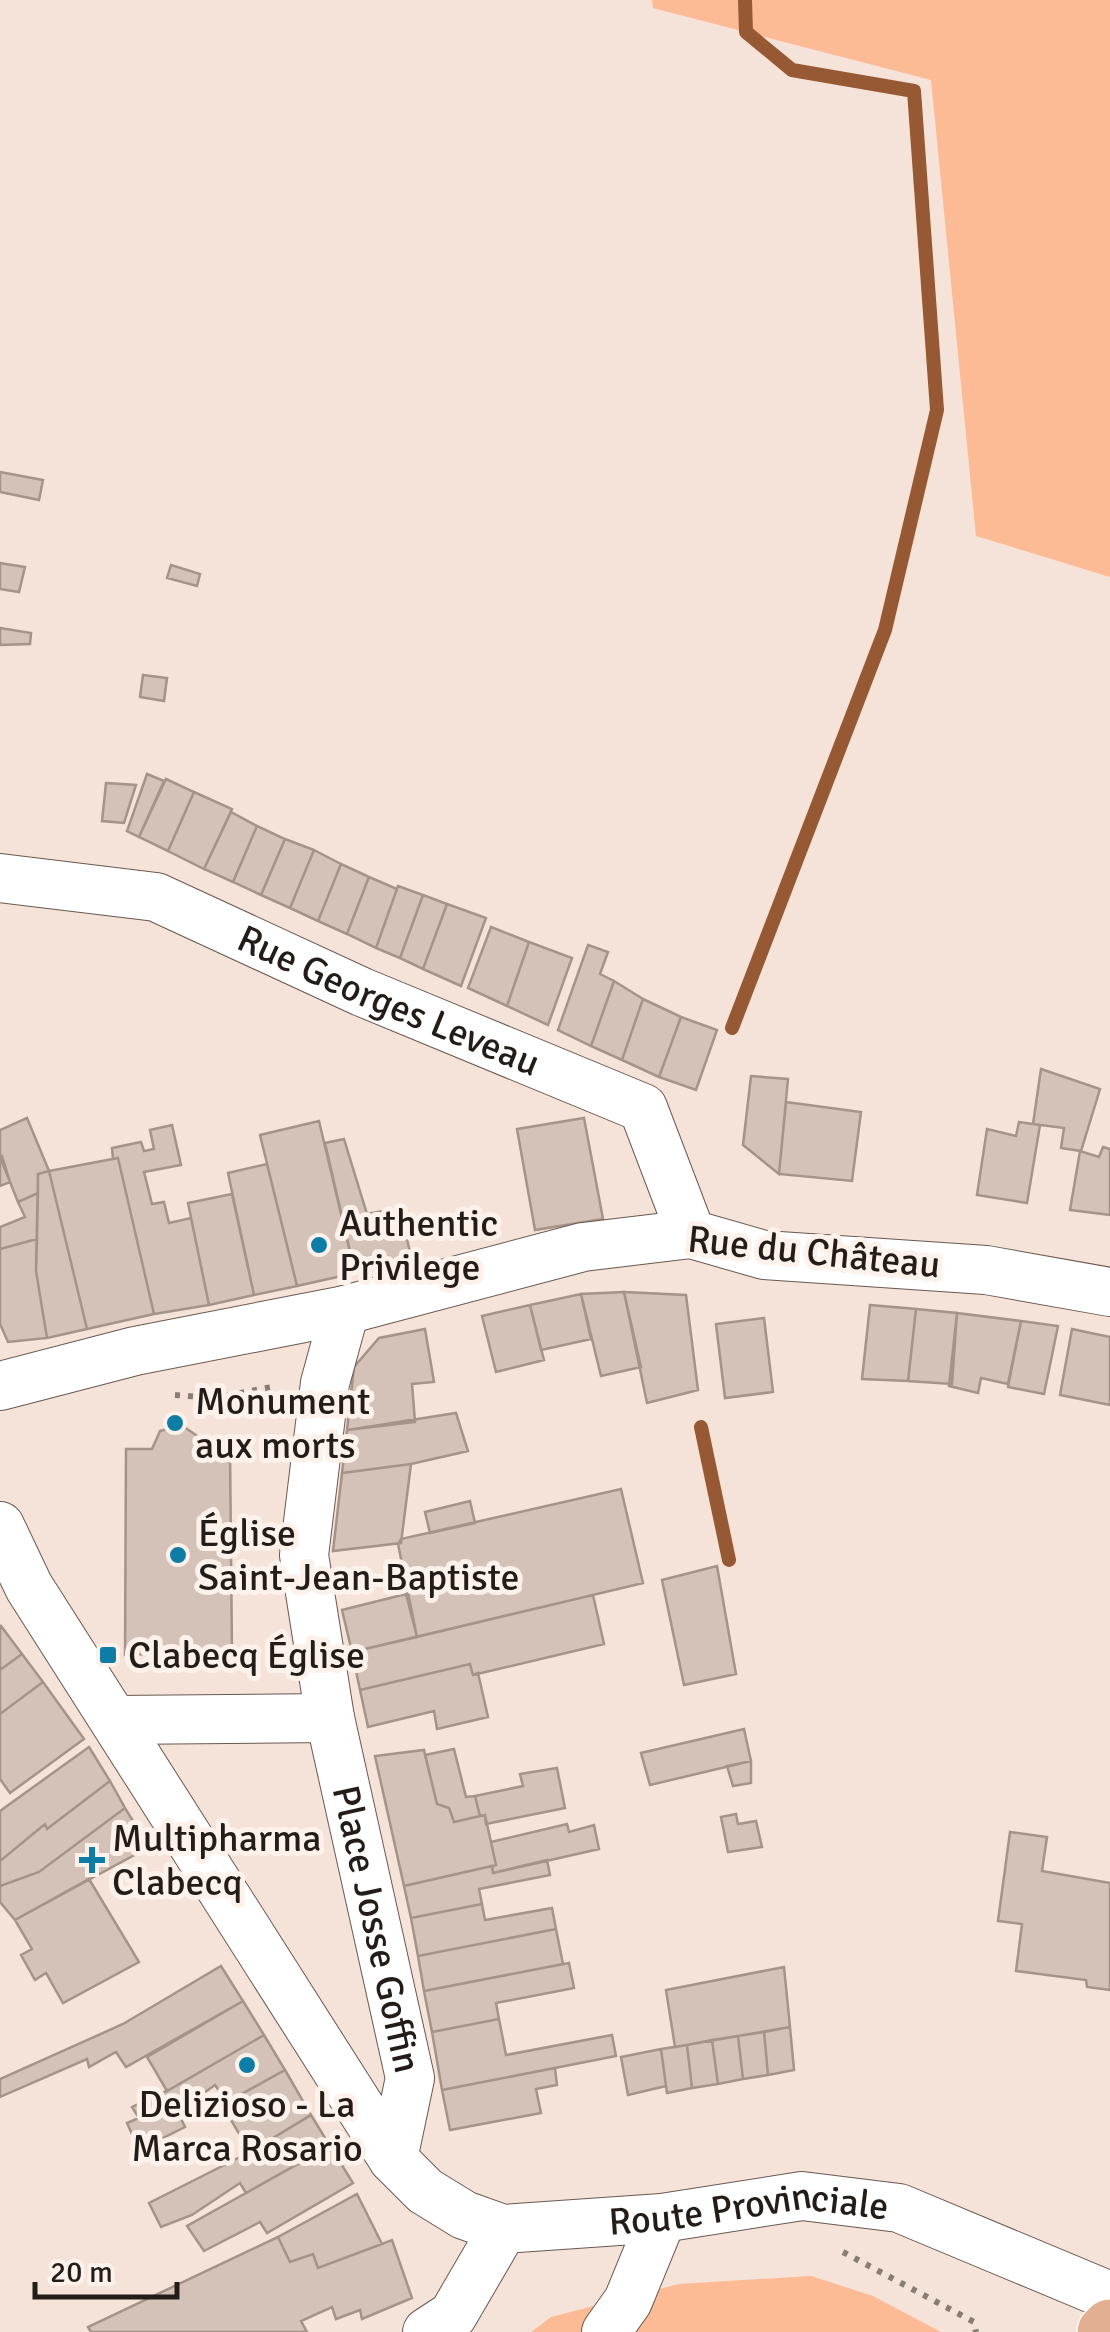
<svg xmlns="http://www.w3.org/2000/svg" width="1110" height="2332" font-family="Signika,sans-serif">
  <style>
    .green { fill: #fcba95 }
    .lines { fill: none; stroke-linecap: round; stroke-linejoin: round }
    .stream { stroke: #965933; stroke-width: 14 }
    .building { fill: #d4c2b8; stroke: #a49389; stroke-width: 2.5 }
    .minor-casing { stroke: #695950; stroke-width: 50 }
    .major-casing { stroke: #fff; stroke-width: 58 }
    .path { stroke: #887c75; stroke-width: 6; stroke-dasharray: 5 8; stroke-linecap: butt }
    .minor { stroke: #fff; stroke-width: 48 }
    .major { stroke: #e2b090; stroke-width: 55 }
    .poi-dot { fill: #0e7da6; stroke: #fdf1eb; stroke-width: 4 }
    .labels { text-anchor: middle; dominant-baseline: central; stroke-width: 10; stroke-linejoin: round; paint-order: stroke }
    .street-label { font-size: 38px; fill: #231c18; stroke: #fdf1eb }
    .poi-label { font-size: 38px; fill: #231c18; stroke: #fdf1eb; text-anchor: start }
  </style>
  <rect width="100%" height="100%" fill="#f5e2d8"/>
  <path class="green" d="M652 0H1110V577L976 536 931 80 653 8Z
    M811 2276 873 2296 941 2332H531L551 2317 679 2284Z"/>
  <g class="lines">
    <path class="stream" d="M732 1028 885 630 937 410 914 91 792 70 746 32 745 0
      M701 1427 729 1560"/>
  </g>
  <path class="building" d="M0 472 43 480 39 500 0 492Z
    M0 563 25 567 19 592 0 589Z
    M171 565 200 574 197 586 167 578Z
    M0 628 31 633 30 644 0 645Z
    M143 675 167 678 164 701 140 697Z
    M147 774 164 781 139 837 127 831Z
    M166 779 194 792 168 851 139 837Z
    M106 783 136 785 124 823 102 821Z
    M194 792 232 809 204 869 168 851Z
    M231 812 257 826 233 882 204 869Z
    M257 826 285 839 261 895 233 882Z
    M285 839 314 850 290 908 261 895Z
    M314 850 341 864 318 921 290 908Z
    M341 864 369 877 347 934 318 921Z
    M369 877 397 889 376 948 347 934Z
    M398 886 423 895 400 958 376 948Z
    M423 895 447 904 423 969 400 958Z
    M447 904 486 918 461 986 423 969Z
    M491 927 529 942 507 1006 468 988Z
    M529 942 572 958 548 1025 507 1006Z
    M588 945 608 952 600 974 614 981 591 1046 558 1030Z
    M614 981 643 999 622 1060 591 1046Z
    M643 999 681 1017 659 1077 622 1060Z
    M681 1017 717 1030 696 1090 659 1077Z
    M1041 1069 1100 1089 1081 1151 1061 1148 1064 1128 1033 1124Z
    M751 1076 788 1079 779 1174 743 1145Z
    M786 1102 861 1112 852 1181 779 1174Z
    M27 1118 49 1171 38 1174V1193L18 1202 0 1157V1130Z
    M584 1118 603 1219 535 1230 517 1129Z
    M319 1121 355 1273 297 1286 260 1135Z
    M1019 1122 1040 1125 1027 1203 977 1195 987 1129 1016 1136Z
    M172 1125 181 1165 144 1172 152 1204 164 1202 169 1223 191 1218 209 1305 154 1314 118 1158 113 1159 112 1148 141 1142 144 1151 154 1149 150 1130Z
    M344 1139 367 1214 400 1208 412 1261 355 1273 325 1143Z
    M1103 1147 1110 1149V1215L1070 1210 1080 1151 1099 1157Z
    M2 1156 10 1182 0 1186V1157Z
    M118 1158 154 1314 87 1329 49 1171Z
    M267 1164 297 1286 254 1295 228 1173Z
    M49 1171 87 1329 47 1338 36 1271 38 1174Z
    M38 1193 37 1239 0 1249V1227L25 1217 18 1202Z
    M232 1194 254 1295 209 1305 188 1203Z
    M37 1239 36 1271 47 1338 8 1342 0 1324V1249Z
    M624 1292 686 1295 698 1390 647 1403Z
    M624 1292 641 1367 601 1376 581 1294Z
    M581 1294 591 1339 541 1350 530 1305Z
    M530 1305 544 1360 496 1372 482 1316Z
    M870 1305 916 1309 908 1381 862 1379Z
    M916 1309 957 1313 952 1384 908 1381Z
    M957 1313 1021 1321 1008 1384 981 1378 978 1393 949 1386Z
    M764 1318 773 1392 725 1398 716 1324Z
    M1021 1321 1058 1326 1044 1394 1008 1387Z
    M425 1329 434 1382 412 1384 415 1422 347 1430 354 1367 379 1338Z
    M1072 1329 1110 1337V1405L1060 1395Z
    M456 1413 468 1451 411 1464 342 1473 347 1430Z
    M181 1425 199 1437 204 1449H230L232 1655H203V1661H194V1664H161V1660H152V1654L125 1655 126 1449H152L160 1431Z
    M411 1464 401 1543 333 1551 342 1473Z
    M621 1489 643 1583 417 1637 398 1544 401 1539Z
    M470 1501 475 1523 430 1533 425 1512Z
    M717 1566 736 1674 684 1685 662 1580Z
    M406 1594 417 1637 352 1652 342 1610Z
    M593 1595 604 1644 473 1675 470 1664 360 1690 352 1652Z
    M1 1626 22 1654 0 1670V1627Z
    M22 1654 43 1682 0 1714V1670Z
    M470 1664 473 1675 478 1673 488 1717 437 1729 434 1711 368 1727 360 1690Z
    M43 1682 84 1739 10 1793 0 1779V1714Z
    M744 1729 751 1761 650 1785 641 1753Z
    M89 1747 110 1781 47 1829 45 1824 0 1861V1811Z
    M454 1749 466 1797 475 1796 480 1816 454 1822 449 1808 437 1804 425 1755Z
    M424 1750 437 1804 449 1808 454 1822 485 1815 496 1865 404 1886 375 1756Z
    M751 1761V1783L733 1786 727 1766Z
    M557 1768 565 1808 486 1824 485 1815 480 1816 475 1796 523 1786 520 1774Z
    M110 1781 125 1808 39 1872 0 1886V1861L45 1824 47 1829Z
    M125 1808 149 1847 15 1920 0 1902V1886L39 1872Z
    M736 1814 738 1824 756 1821 762 1847 728 1852 721 1817Z
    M567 1824 569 1832 594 1825 599 1849 493 1873 492 1866 496 1865 491 1842Z
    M1010 1832 1047 1837 1042 1871 1110 1883V1990L1087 1987 1086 1980 1016 1971 1022 1924 998 1921Z
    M547 1860 550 1875 479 1889 482 1904 411 1918 404 1886 492 1866 493 1873Z
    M89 1879 139 1962 63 2003 46 1973 35 1980 21 1955 32 1949 15 1920Z
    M482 1904 485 1920 552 1908 556 1929 418 1956 411 1918Z
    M556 1929 563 1964 424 1991 418 1956Z
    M569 1963 574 1988 496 2003 499 2019 432 2032 424 1991Z
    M221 1966 243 2001 126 2067 116 2052 89 2067 87 2059 0 2097V2079L123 2024Z
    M784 1967 790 2027 675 2047 666 1990Z
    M243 2001 264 2035 167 2091 147 2057Z
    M499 2019 506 2055 612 2035 616 2056 442 2090 432 2032Z
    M790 2027 794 2070 768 2075 764 2032Z
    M764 2032 768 2075 743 2079 738 2036Z
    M264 2035 285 2070 227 2102 215 2085 191 2102 187 2097 174 2105 185 2127 139 2150 127 2123 139 2118 132 2107 167 2091Z
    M738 2036 743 2079 718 2084 712 2040Z
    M712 2040 718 2084 692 2088 687 2045Z
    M687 2045 692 2088 667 2093 661 2049Z
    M661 2049 666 2086 628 2095 621 2057Z
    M555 2068 557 2085 536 2089 541 2113 450 2130 442 2090Z
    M285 2070 311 2115 250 2152 222 2105Z
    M311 2115 330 2146 246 2193 240 2183 192 2215 161 2227 149 2203 250 2152Z
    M330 2146 353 2183 267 2233 260 2222 204 2251 187 2226Z
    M357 2194 382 2244 318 2268 313 2254 290 2262 278 2237Z
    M278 2237 290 2262 313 2254 318 2268 392 2240 412 2298 362 2319 360 2310 336 2319 332 2307 301 2321 307 2332H91L88 2327Z"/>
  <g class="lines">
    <g class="minor-casing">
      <g id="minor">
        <path id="s1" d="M0 878 156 897 362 992 643 1108 691 1234"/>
        <path id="s2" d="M345 1310 325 1383 304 1555 330 1718 410 2078 393 2159"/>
        <path d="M0 1386 135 1351 345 1310 583 1247 691 1234 764 1255 986 1270 1110 1292"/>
        <path id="s3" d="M0 1526 29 1587 393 2159 425 2191 464 2215 503 2229 662 2218 802 2196 899 2208 1110 2296"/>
        <path d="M116 1720 330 1718"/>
        <path d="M427 2332 453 2315 503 2229"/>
        <path d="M606 2332 628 2301 662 2218"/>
      </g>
    </g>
    <g class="major-casing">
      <path id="major" d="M1105 2332 1110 2327"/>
    </g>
    <path class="path" d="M175 1395 214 1398 277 1386
      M230 1532 245 1535 260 1546
      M843 2252 974 2322 976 2332"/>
    <use href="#minor" class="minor"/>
    <use href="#major" class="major"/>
  </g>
  <g class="poi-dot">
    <circle cx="319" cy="1245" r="10"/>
    <circle cx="175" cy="1423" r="10"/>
    <circle cx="178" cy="1555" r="10"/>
    <rect x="98" y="1645" width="20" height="20" rx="5"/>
    <path d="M87 1845h10v10h10v10h-10v10h-10v-10h-10v-10h10z"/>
    <circle cx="247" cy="2065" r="10"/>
  </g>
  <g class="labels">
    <g class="street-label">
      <text stroke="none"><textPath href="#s1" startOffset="412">Rue Georges Leveau</textPath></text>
      <text transform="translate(814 1252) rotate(6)">Rue du Château</text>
      <text stroke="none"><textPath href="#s2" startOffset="630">Place Josse Goffin</textPath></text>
      <text stroke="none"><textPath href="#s3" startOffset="1125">Route Provinciale</textPath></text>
    </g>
    <g class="poi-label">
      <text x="339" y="1223">Authentic<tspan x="339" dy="44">Privilege</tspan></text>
      <text x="195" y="1401">Monument<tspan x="195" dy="44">aux morts</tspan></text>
      <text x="198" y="1533">Église<tspan x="198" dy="44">Saint-Jean-Baptiste</tspan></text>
      <text x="128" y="1655">Clabecq Église</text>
      <text x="112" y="1838">Multipharma<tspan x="112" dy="44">Clabecq</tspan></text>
      <text x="247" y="2104" text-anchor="middle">Delizioso - La<tspan x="247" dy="44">Marca Rosario</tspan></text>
    </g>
  </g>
  <path d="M35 2282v15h142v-15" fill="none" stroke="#231c18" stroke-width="5"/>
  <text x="50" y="2282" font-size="30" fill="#231c18" stroke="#fdf1eb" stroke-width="8" paint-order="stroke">20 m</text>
</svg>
